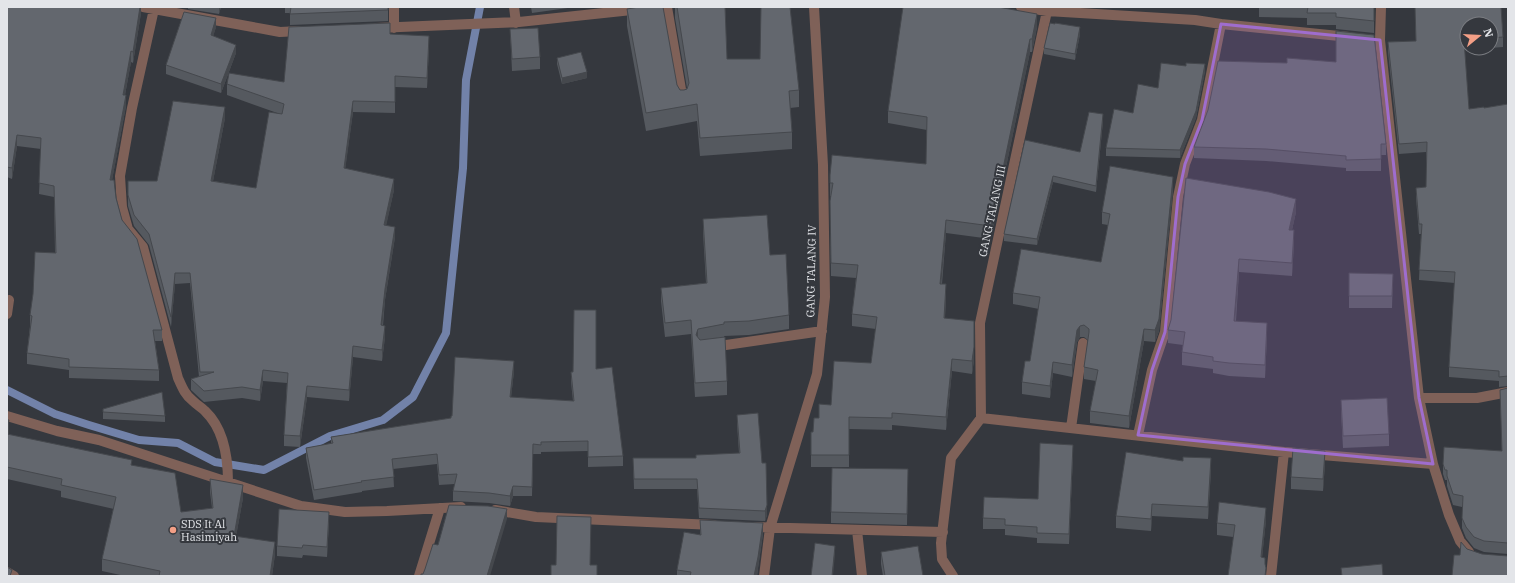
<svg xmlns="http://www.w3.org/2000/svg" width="1515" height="583" font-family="'IBM Plex Serif',serif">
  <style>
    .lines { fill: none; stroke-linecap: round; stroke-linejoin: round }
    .stream { stroke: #7282a9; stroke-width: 8 }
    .minor { stroke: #7f6158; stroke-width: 10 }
    .wall { fill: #55595f; fill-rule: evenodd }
    .shaded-wall { fill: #45484d }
    .building { fill: #63676e; stroke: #45484d }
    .marked { fill: #9f6dce; fill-opacity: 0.2; stroke: #9f6dce; stroke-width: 3; stroke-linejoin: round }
    .poi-dot { fill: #f39f86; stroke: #35383e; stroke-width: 1.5 }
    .labels { text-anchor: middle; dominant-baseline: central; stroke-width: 4; stroke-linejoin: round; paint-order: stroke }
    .street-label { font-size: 11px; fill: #e3e5e9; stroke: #35383e }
    .poi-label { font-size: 11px; fill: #e3e5e9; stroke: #35383e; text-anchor: start }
  </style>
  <rect width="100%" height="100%" fill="#35383e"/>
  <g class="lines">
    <path class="stream" d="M7 390 55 414 89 425 139 440 178 443 215 462 264 470 330 436 383 420 413 397 446 333 463 168 466 80 480 7"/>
    <path class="minor" d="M143 7 280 32 300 31
      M394 7V28
      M514 7 516 23
      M667 7 683 101
      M1021 7 1047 11 1195 20 1221 24 1349 37
      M1381 7 1380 40 1419 398 1433 464 1449 515 1460 541 1469 552
      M154 9 132 108 120 176 122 207 128 229 143 247 178 378C182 387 185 395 193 401 197 405 201 407 205 411 224 429 228 457 228 482
      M376 28 519 22 660 7
      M7 314 9 300
      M712 347 822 331
      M1419 398H1477L1508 392
      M7 416 57 431 99 440 301 506 345 512 387 511 461 507
      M981 418 1284 452 1433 464
      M981 418 980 323 1047 11
      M1071 428 1083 343
      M1138 435 1152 370 1165 332 1178 197 1185 164 1202 120 1221 24
      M495 510 536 517 714 525
      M750 527 943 532
      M857 530 862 576
      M7 572 14 576
      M419 576 440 508
      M764 576 770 528 817 374 825 297 823 165 814 7
      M953 576 942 559 941 543 951 458 981 418
      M1271 576 1284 452"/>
  </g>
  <path class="wall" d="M7 7H141V13L133 63 131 62 125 95 126 106 112 180 122 220 162 330V341H155L159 370V381L69 378V370L27 364V353L30 326V315L55 253 54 197 39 194 41 149 17 146 12 179 7 177Z
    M188 7H224H221L219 14 188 9Z
    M271 7H388V21L290 25V13H285V8Z
    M531 7H575L532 13Z
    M675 7H725L727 59 799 90V107L790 108 792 132V149L700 156 697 121 646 131 627 26V9L677 85 680 90H684L687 88 675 18Z
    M1259 7H1374V33L1336 29V25H1307V18L1259 17Z
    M1415 7H1501L1503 37V47L1464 50 1469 109 1484 107V108L1508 104V386L1499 387V381L1449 377V367L1455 283 1419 280 1421 234H1419L1416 198V188L1426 187V152L1399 154 1388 52V42L1416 41ZM1467 24H1491V48H1467Z
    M1055 24 1080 34 1075 60 1044 54V48Z
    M216 27 213 36 236 53 221 93 166 74V65Z
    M1037 27 1032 52H1030L991 239 946 233 942 284 946 297 945 318 974 360 972 374 952 371 946 430 892 425V430L849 429V467H811V432H813L819 418 871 363 876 329 852 326V314L856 278 831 276 830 213 831 196H830V175L926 164 927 130 888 123V111Z
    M510 29 540 57V69L512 71Z
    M390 34 429 47 427 88 395 87V113L353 112 345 169 394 190 386 225 395 237 385 300 383 326 385 337 382 361 353 357 349 401 307 397 300 447 284 446V435L287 383 263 381 260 401 242 398 204 402 191 390V379L199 377 190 283 175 284 171 327 149 245 134 226 128 206V181H157L225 118 213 181 256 188 280 114 227 95V84L284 82Z
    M557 58 587 78 562 84 557 64Z
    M1205 71 1196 118 1180 158 1106 156V148L1133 113 1158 88Z
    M1103 121 1096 192 1053 182 1037 245 1004 241V234L1025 140 1080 152Z
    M1386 144V155H1381V171H1346V168L1266 161 1194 158V147Z
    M1186 178 1296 212 1292 230 1294 243 1292 276 1239 272 1236 321 1267 336 1265 378 1229 376 1213 373V369L1182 365V352L1183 345 1168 343V330L1171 320Z
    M1173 189 1159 331 1155 342 1144 341 1129 428 1090 423V411L1096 381 1084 379V367L1088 340 1084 337H1080L1077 342 1072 377 1053 373 1050 398 1022 394V382L1030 361 1039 309 1013 304V293L1101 262 1108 225 1102 224V212Z
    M703 219 770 255 789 315V329L749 335 724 336 727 381V395L695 397 691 334 665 337 661 301V288L706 283 703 233Z
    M1349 273 1393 274 1392 308H1349Z
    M596 369 623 456V466L588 467V451L541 452V454H533L532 496H513L510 506 489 503 453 501V491L455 484 439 485 437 464 393 469 394 487 362 491V492L314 500 306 458V448L331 444V437L451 418 514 371 511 397 573 401 571 382V372Z
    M1508 388V554L1484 552 1474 548 1466 538 1462 528V507L1453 505 1447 486V480H1445L1443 474V464L1502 451 1500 390Z
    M1341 400 1389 434V446L1343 448 1341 412Z
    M103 409 165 416V422L103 419Z
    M737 415 762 463 767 515 765 521 699 518 697 489H634L633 458H696L739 453 737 424Z
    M7 420 9 433 8 434 132 466 181 512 212 508 210 492V479L243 498 236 536 275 554 272 576H125L102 571V559L114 509 61 497V491L7 479Z
    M1073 455 1069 544 1037 543V538L1005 535V529H983V518L1038 499Z
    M1183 461 1211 470 1208 519 1152 516 1151 531 1116 528V516Z
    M1325 463 1323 491 1291 489V477Z
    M908 469 907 525 831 523V512Z
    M700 520 763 534 758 568 757 576H677V570L700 535Z
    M1266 520 1262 557 1266 576 1233 537 1217 535V523Z
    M329 522 327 557 303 555 302 558 277 556V546Z
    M881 552 923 576H883L881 564Z"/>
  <path class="shaded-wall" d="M140 7H141V13L133 63V52Z
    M219 7H221L219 14Z
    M1037 14V27L1032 52V39Z
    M216 18V27L211 44V35Z
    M1080 27V34L1075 60V54Z
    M429 36V47L427 88V78Z
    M1030 39V52L991 239V226Z
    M236 45V53L221 93V84Z
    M131 51V62L123 106V95Z
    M1205 64V71L1196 118 1180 158V150Z
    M587 72V78L562 84V78Z
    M126 95V106L110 191V180Z
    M353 101V112L344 179V168Z
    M225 107V118L211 192V181Z
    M1103 114V121L1096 192V186Z
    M17 135V146L12 179V168Z
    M1053 176V182L1037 245V239Z
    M1173 177V189L1159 331 1155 342V330Z
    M394 179V190L384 236V225Z
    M1296 199V212L1289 243V230Z
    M946 220V233L940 296V284Z
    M395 227V237L385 300 381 336V325L385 289Z
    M1294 230V243L1292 276V263Z
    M1239 259V272L1234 334V321Z
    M175 273V284L171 327V317Z
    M946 284V297L944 330V318Z
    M1267 323V336L1265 378V365Z
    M385 326V337L382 361V350Z
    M1080 326V337L1077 342 1072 377V365L1077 330Z
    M698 329V343L696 335Z
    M1144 329V341L1129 428V416Z
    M353 346V357L349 401V390Z
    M974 347V360L972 374V361Z
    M952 359V371L946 430V417Z
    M514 361V371L510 407V397Z
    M1053 362V373L1050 398V386Z
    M263 370V381L260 401V390Z
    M307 386V397L300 447V436Z
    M9 420V433L7 440V428Z
    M1073 445V455L1069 544V534Z
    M1325 451V463L1323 491V479Z
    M1211 458V470L1208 519V507Z
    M243 485V498L234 548V536Z
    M513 486V496L510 506V496Z
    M1152 504V516L1151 531V519Z
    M767 505V515L765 521V511Z
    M1266 508V520L1261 569V557Z
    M507 509V519L490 576H487Z
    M329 512V522L327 557V547Z
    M763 523V534L758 568 757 576H754Z
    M275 542V554L272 576H270Z
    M835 546V554L833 576H832Z"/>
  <path class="building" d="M7 7H140L133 52 131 51 123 95H126L110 180H114L116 198 122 220 137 239 162 330H153L159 370 69 367V359L27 353 32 316 30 315 33 294 35 252 56 253 54 186 39 183 41 138 17 135 12 168 7 167Z
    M291 7H388V10L290 14Z
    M639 7H663L677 85 680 90H684L687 89 689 83 677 7H725L727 59H760L761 7H790L799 90 789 91 792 132 700 138 697 104 646 113 627 9Z
    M903 7H998L1037 14 1032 39H1030L991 226 946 220 940 284H946L944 318 974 321V347L972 361 952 359 946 417 892 413V418L849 417V455H811V432H813L814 418H819V404L831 405 834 361 871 363 877 317 852 314 858 265 831 263 830 201 833 183H830V175L832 155 926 164 927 117 888 111Z
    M1308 7H1374V21L1336 17V13H1307Z
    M1415 7H1501L1503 37 1491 38V24H1467V40H1464L1469 109 1484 107V108L1508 104V376L1499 377V371L1449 367 1455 272 1419 270 1422 224H1419L1416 188 1426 187 1427 142 1399 144 1388 42 1416 41Z
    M184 12 216 18 211 35 236 45 221 84 166 65Z
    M390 23V34L429 36 427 78 395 76V102L353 101 344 168 394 179 384 225 395 227 385 289 381 325 385 326 382 350 353 346 349 390 307 386 300 436 284 435 288 373 263 370 260 390 242 387 204 391 191 379 214 372H200L190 273H175L171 317 149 234 134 215 128 195V181H157L173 101 225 107 211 181 256 188 269 112 282 114 284 104 227 84 229 73 284 82 289 27Z
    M1050 23 1055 24V23L1080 27 1075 54 1044 48Z
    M538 28 540 57 512 59 510 29Z
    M1336 31 1374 35 1386 144H1381V159L1346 160V156L1266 149 1194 147 1208 110 1218 61 1287 63V58L1336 62Z
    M581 52 587 72 562 78 557 58Z
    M1161 63 1186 66V63L1205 64 1196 111 1180 150 1106 148 1114 109 1133 113 1138 84 1158 88Z
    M1089 112 1103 114 1096 186 1053 176 1037 239 1004 234 1025 140 1080 152Z
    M1110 166 1173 177 1159 319 1155 330 1144 329 1129 416 1090 411 1098 370 1084 367 1089 332V329L1084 325 1080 326 1077 330 1072 365 1053 362 1050 386 1022 382 1025 361H1030L1040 297 1013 293 1021 249 1101 262 1110 214 1102 212Z
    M1186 178 1269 192 1296 199 1289 230H1294L1292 263 1239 259 1234 321 1267 323 1265 365 1229 363 1213 361V357L1182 352 1185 332 1168 330 1171 320Z
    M767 215 770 255 786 254 789 315 749 321 724 322V324L698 329 696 335 700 340 725 337 727 381 695 383 691 320 665 323 661 288 707 283 703 219Z
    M1349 273 1393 274 1392 296H1349Z
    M574 310H596V369L612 367 623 456 588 457V441L541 442V445L533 444 532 487 513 486 510 496 489 493 453 491 457 474 439 475 437 454 392 459 394 477 361 481 362 482 314 490 306 448 333 443 331 437 451 418V416H452L455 357 514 361 510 397 574 401 571 372H573Z
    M1508 388V543L1484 541 1474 537 1466 527 1462 518 1463 496 1453 494 1447 476V470H1445L1443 464 1444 447 1502 451 1500 390Z
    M162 392 165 416 103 412V409Z
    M1387 398 1389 434 1343 436 1341 400Z
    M758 413 762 463H766L767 505 765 511 699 508 697 479H634L633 458H696V455L740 453 737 415Z
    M7 420H9L7 428Z
    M7 434 132 460 131 465 175 473 181 512 213 508 210 479 243 485 234 536 275 542 270 576H159L160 571 102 559 116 497 61 485 62 479 7 467Z
    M1040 443 1073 445 1069 534 1037 533V527L1005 525V519L983 518 984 497 1038 499Z
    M1293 448 1325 451 1323 479 1291 477Z
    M1126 452 1183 461V457L1211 458 1208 507 1152 504 1151 519 1116 516Z
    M832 468 908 469 907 514 831 512Z
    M1219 502 1266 508 1261 557 1265 558V564L1266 568 1265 576H1228L1235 525 1217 523Z
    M449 505 488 506 507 509 487 576H421V574H423L425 569 433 544 438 545Z
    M279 509 329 512 327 547 303 545 302 548 277 546Z
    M557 516 591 517 590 565H597V576H551V565H556Z
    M700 520 763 523 758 557 754 576H690L691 572 677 570 684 532 701 535Z
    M1461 542 1467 549 1482 554 1508 556V576H1452L1454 555H1460Z
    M815 543 835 546 832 576H811Z
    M918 546 923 576H885L881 552Z
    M1382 564 1383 576H1342L1341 568Z
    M7 567 12 570 10 576H7Z"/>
  <path class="marked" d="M1221 24 1380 40 1419 398 1433 464 1138 435 1152 370 1165 332 1178 197 1185 164 1202 120Z"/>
  <circle class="poi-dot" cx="173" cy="530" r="4"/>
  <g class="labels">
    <g class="street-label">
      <text transform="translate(992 211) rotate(-78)">GANG TALANG III</text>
      <text transform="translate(811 271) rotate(-89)">GANG TALANG IV</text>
    </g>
    <g class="poi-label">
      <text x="181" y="524">SDS It Al<tspan x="181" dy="13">Hasimiyah</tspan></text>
    </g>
  </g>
  <rect width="1515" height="583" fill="none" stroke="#e3e5e9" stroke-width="16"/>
  <g transform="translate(1479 36) rotate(72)"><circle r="19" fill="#35383e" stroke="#7b7d82"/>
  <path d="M0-3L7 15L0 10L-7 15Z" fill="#f39f86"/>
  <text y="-6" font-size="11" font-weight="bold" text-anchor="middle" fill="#e3e5e9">N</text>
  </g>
</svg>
